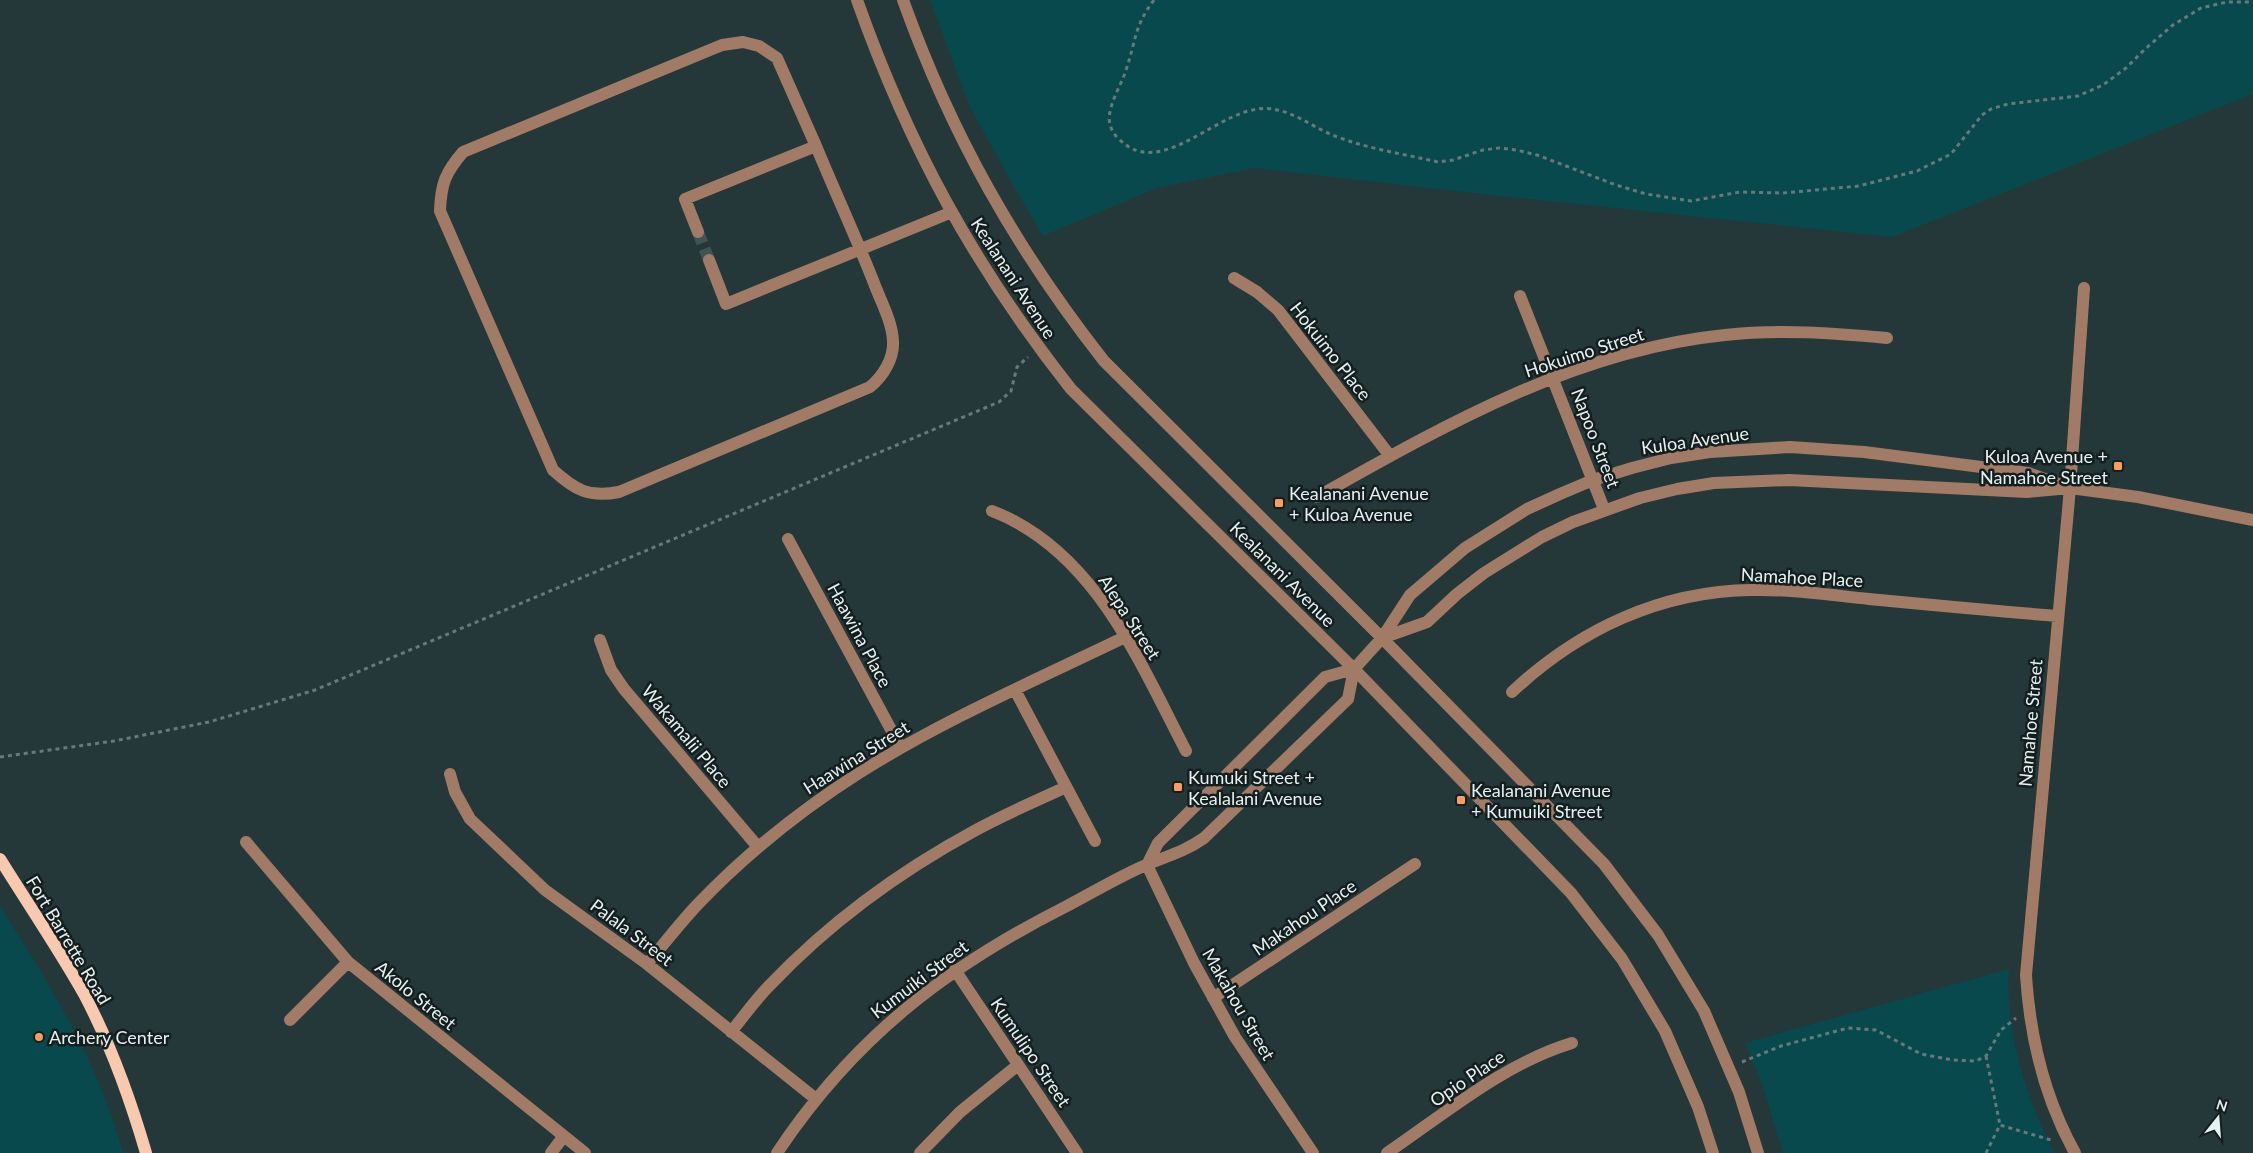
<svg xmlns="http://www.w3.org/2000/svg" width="2253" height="1153" font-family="Lato,sans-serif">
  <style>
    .green { fill: #07494c }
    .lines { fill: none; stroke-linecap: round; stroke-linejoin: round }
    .minor-tunnel { stroke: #415455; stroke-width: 12; stroke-dasharray: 12 6; stroke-linecap: butt }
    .path { stroke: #67797a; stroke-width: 3; stroke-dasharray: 4 4; stroke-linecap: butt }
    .minor { stroke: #a17b65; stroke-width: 12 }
    .major { stroke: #f8c9ae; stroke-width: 12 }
    .poi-dot { fill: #ff9b5b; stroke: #151e1e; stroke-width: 2 }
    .labels { text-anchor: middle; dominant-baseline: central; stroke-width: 5; stroke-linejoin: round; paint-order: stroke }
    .street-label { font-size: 18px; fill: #e4f1f1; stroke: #151e1e }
    .poi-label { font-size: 18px; fill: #e4f1f1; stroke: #151e1e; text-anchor: start }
  </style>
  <rect width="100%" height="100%" fill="#24383a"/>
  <path class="green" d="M930 0H2253V94L1892 237 1499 196 1255 168 1157 188 1043 236 1014 187 969 105Z
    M0 906C51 987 97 1059 123 1153H0Z
    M2009 969C2005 1029 2026 1101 2055 1153H1783L1762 1084 1745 1043Z"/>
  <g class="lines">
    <path class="minor-tunnel" d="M698 232 709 260"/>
    <path class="path" d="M1154 0C1134 26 1136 41 1126 70 1122 83 1114 95 1111 108 1107 120 1110 131 1119 139 1163 184 1222 101 1272 109 1295 112 1314 128 1335 136 1368 149 1404 154 1438 162L1453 160 1483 150 1499 148 1516 150 1537 155 1616 185 1646 194 1691 201 1740 192 1783 193 1859 186 1917 171 1951 154 1982 115 1991 109 2008 104 2078 96 2103 85 2126 68 2145 49 2173 25 2201 8 2227 2H2253
      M0 757 114 741 209 722 315 690 999 402 1011 391 1017 367 1028 357
      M1986 1056 2000 1125
      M1742 1062 1781 1046 1848 1028 1876 1030 1921 1054 1952 1060 1976 1061 1986 1056 2001 1030 2016 1018
      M1986 1153 2000 1125 2051 1140"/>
    <path class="minor" d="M857 0C909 147 974 266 1071 389L1354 669 1571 893 1622 959 1665 1031 1698 1107 1713 1153
      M903 0C951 134 1016 249 1104 361L1382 638 1604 864 1658 935 1704 1011 1739 1092 1758 1153
      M698 232 685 199 816 146C835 192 856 237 874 283 881 302 892 321 893 341 894 359 883 376 870 387L619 492C589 498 575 490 553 470L440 211C441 184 445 173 463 152L722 45 743 42 759 46 777 58 816 146
      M709 260 726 304 952 212
      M1234 278 1257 292 1278 310 1390 456
      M1520 296 1604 509
      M1317 497C1445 425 1576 350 1725 335 1779 329 1833 333 1887 338
      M992 511C1094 550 1139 661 1186 751
      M788 539 901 748
      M1382 638 1427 622 1457 594 1484 573 1542 537 1573 522 1640 498 1677 489 1714 483 1789 480 2027 492 2070 488 2138 497 2253 520
      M600 640 611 670 624 689 758 847
      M1354 669 1382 638 1410 595 1465 548 1527 509 1560 494 1593 480 1632 468 1671 458 1710 452 1790 447 1864 452 2028 473 2067 487
      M1015 690 1095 841
      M1512 692C1578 630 1660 591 1752 590 1791 589 1830 595 1869 599 1932 605 1995 611 2057 616
      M450 774 455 792 470 819 545 890 647 964 816 1099
      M246 842 348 962 585 1153
      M1147 865 1194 963 1235 1037 1313 1153
      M1147 865 1158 843 1325 677 1354 669
      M647 964C664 944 680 923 698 904 746 854 801 810 859 773 943 720 1036 680 1125 637
      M955 970 1077 1153
      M1213 998 1415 864
      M290 1020 348 962
      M731 1032C744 1016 756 999 770 985 830 922 900 871 976 830 1005 814 1036 801 1066 787
      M551 1153 564 1136
      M777 1153C852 1040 944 968 1065 907 1092 893 1118 877 1146 865 1167 856 1184 852 1204 838L1348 699 1354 669
      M920 1153 960 1112 1018 1065
      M1387 1153C1446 1113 1503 1064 1572 1043
      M2075 1153C2044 1097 2030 1039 2026 975L2070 488 2084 288"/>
    <path class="major" d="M0 859C28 904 58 948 84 994 111 1045 130 1098 146 1153"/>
  </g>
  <g class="poi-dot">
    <rect x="2113" y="461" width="10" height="10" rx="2.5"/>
    <rect x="1274" y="498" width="10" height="10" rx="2.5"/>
    <rect x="1173" y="782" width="10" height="10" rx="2.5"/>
    <rect x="1456" y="795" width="10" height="10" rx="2.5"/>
    <circle cx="39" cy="1037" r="5"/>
  </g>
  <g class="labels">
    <g class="street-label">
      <text transform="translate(1014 278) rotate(57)">Kealanani Avenue</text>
      <text transform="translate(1331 351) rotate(52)">Hokuimo Place</text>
      <text transform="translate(1584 352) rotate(-18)">Hokuimo Street</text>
      <text transform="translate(1596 438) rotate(69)">Napoo Street</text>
      <text transform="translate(1695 440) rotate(-8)">Kuloa Avenue</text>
      <text transform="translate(1283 574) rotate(45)">Kealanani Avenue</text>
      <text transform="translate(1802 577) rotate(3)">Namahoe Place</text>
      <text transform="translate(1130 617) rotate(57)">Alepa Street</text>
      <text transform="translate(860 635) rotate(62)">Haawina Place</text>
      <text transform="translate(2030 723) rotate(-85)">Namahoe Street</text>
      <text transform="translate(687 736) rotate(50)">Wakamalii Place</text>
      <text transform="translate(856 757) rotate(-32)">Haawina Street</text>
      <text transform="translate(1304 917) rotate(-34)">Makahou Place</text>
      <text transform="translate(632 932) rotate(37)">Palala Street</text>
      <text transform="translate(69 940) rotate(59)">Fort Barrette Road</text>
      <text transform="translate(919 979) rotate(-37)">Kumuiki Street</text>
      <text transform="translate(416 995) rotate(39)">Akolo Street</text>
      <text transform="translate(1239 1004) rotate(60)">Makahou Street</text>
      <text transform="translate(1031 1052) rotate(56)">Kumulipo Street</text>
      <text transform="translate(1467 1078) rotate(-34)">Opio Place</text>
    </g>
    <g class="poi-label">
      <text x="2108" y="456" text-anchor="end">Kuloa Avenue +<tspan x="2108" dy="21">Namahoe Street</tspan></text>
      <text x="1289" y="493">Kealanani Avenue<tspan x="1289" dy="21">+ Kuloa Avenue</tspan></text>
      <text x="1188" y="777">Kumuki Street +<tspan x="1188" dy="21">Kealalani Avenue</tspan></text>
      <text x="1471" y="790">Kealanani Avenue<tspan x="1471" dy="21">+ Kumuiki Street</tspan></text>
      <text x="49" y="1037">Archery Center</text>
    </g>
  </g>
  <g transform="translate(2218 1118) rotate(17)" stroke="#151e1e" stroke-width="4" paint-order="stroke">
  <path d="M0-4L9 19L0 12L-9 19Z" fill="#e4f1f1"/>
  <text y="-8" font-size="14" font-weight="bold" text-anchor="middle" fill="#e4f1f1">N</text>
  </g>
</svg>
